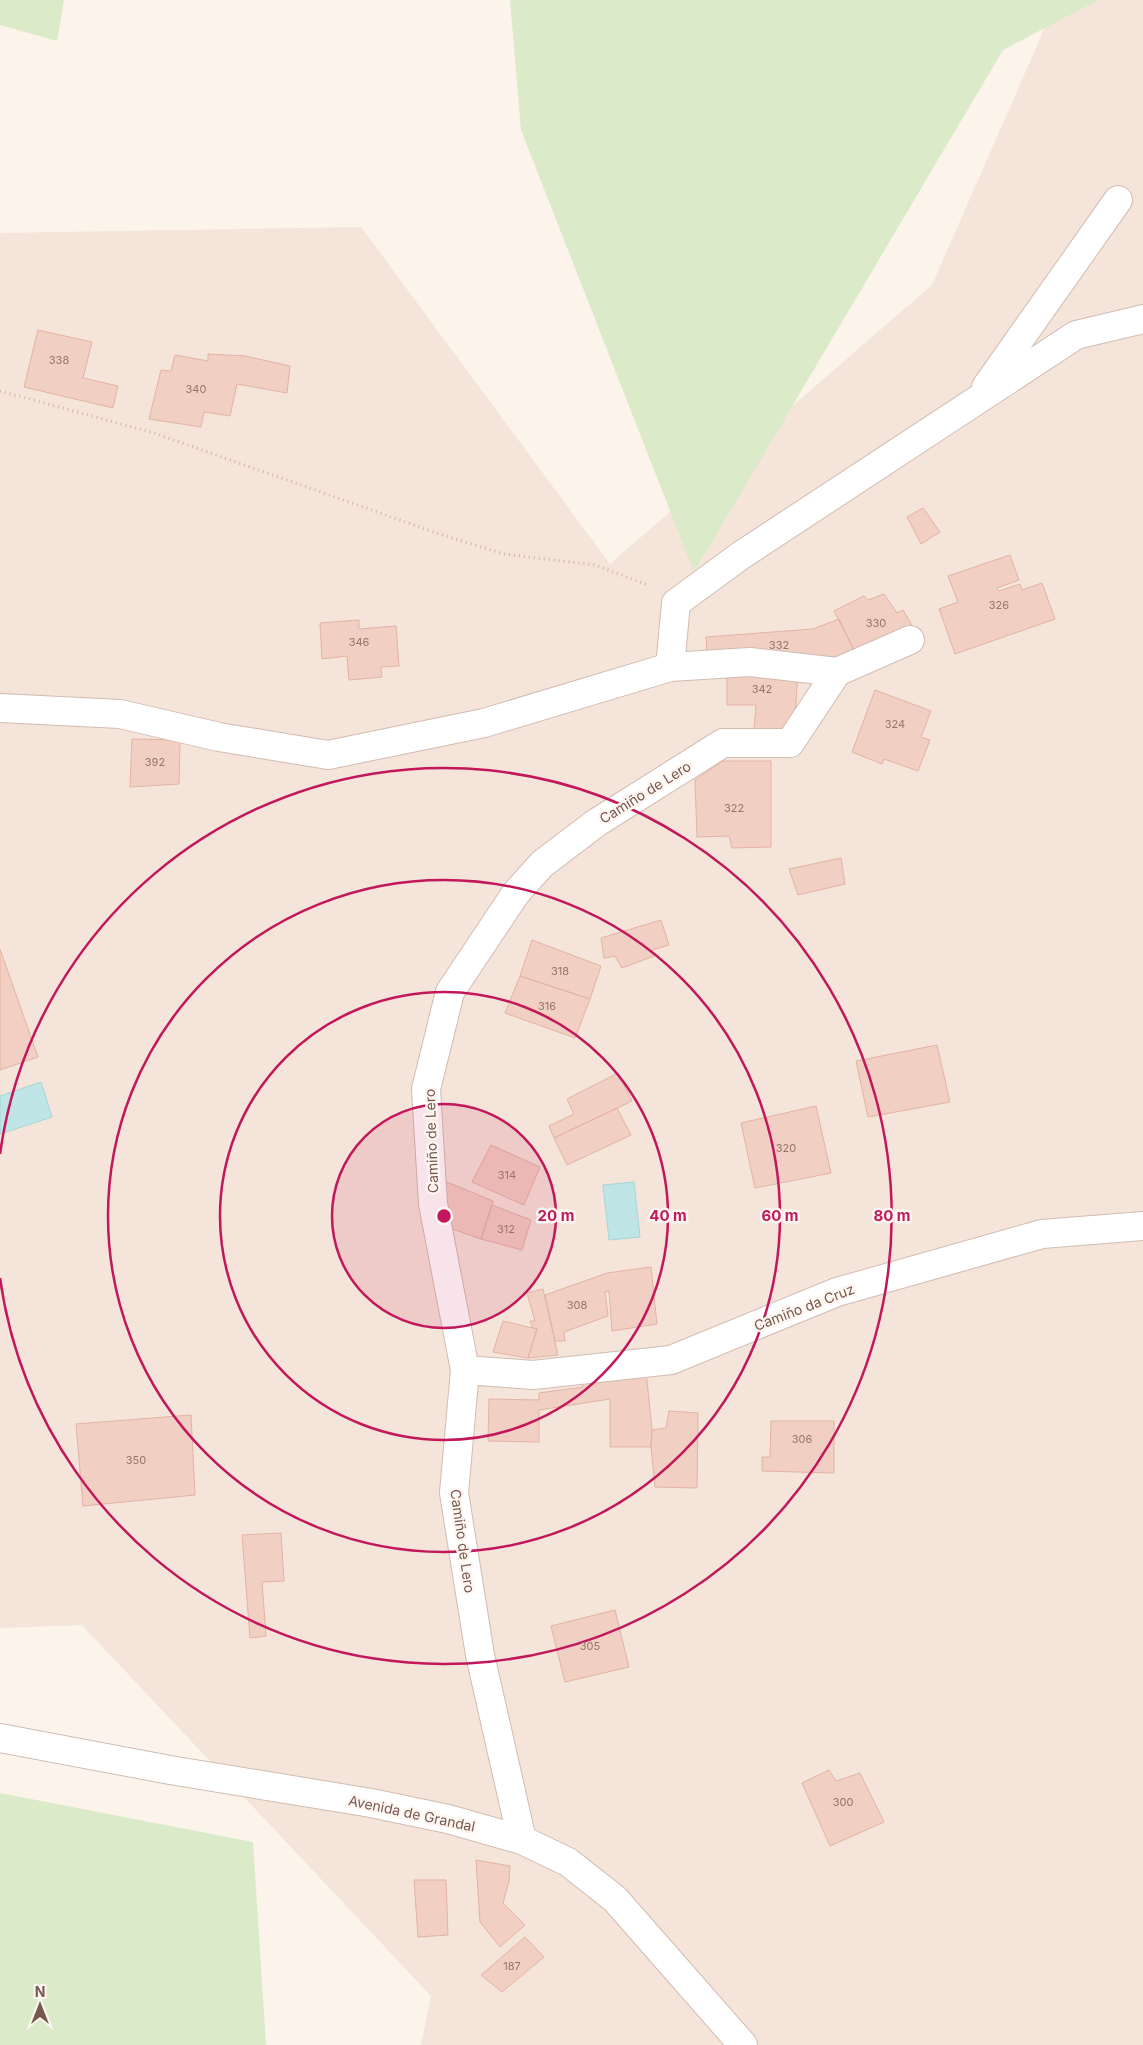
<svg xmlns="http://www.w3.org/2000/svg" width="1143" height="2045" font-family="Inter,sans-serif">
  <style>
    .residential { fill: #f4e4d9 }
    .green { fill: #dbeac9 }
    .water { fill: #bfe5e6; stroke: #a5d6d7 }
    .building { fill: #f1cfc3; stroke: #e3b3a4 }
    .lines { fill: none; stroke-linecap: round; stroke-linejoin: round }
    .minor-casing { stroke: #d1bcb2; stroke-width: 30 }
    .path { stroke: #d6b2a5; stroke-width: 3; stroke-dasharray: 1 4; stroke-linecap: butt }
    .minor { stroke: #fff; stroke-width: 28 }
    .ring { fill: none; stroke: #c2185b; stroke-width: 2.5 }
    .labels { text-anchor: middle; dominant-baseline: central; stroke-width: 5; stroke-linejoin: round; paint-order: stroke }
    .number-label { font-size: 11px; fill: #96756b }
    .street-label { font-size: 14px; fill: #77574e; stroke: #fef7f1 }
    .centre { fill: #c2185b; stroke: #fef7f1; stroke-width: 2.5 }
    .ring-label { font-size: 15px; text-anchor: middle; font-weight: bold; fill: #c2185b; stroke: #fef7f1; stroke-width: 5; stroke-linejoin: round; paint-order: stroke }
  </style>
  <rect width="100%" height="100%" fill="#fcf3eb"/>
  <path class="residential" d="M1057 0H1143V2045H421L431 1996 82 1625 0 1628V233L361 227 610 564 932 285Z"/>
  <path class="green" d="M0 0H64L57 41 0 25Z
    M510 0H1098L1003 50 694 572 521 130Z
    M0 1793 253 1842 266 2045H0Z"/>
  <path class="water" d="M41 1082 52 1117 0 1134V1096Z
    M634 1182 640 1237 609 1240 603 1185Z"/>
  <path class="building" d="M38 330 92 342 83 378 118 386 113 408 24 387Z
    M208 354 245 356 290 366 287 393 237 384 230 416 204 412 201 427 149 419 161 370 171 371 175 355 208 361Z
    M923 508 940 532 921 544 907 517Z
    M1010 555 1019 580 997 588 999 591 1020 584 1022 590 1042 583 1055 619 955 654 939 609 958 602 948 576Z
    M884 594 897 613 903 610 913 627 856 654 834 611 864 596 868 600Z
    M839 619 856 654 825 666 707 653 706 637 813 629Z
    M359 620V629L396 626 399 666 381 667 382 677 349 680 347 656 322 659 320 623Z
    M798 672 794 732 754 729 756 705H727V673Z
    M875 690 931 711 921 737 930 740 918 771 884 759 882 764 852 752Z
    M132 739 180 740 179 784 130 787Z
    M723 761H771V847L732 848 729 836 697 837 695 780Z
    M841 858 845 884 798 895 789 869Z
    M661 920 669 945 652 950 654 956 622 968 615 956 604 958 601 938Z
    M532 940 601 966 590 999 520 976Z
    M0 949 38 1057 0 1070Z
    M520 976 590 999 575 1038 505 1013Z
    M937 1045 950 1102 868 1117 856 1061Z
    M618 1073 632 1101 554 1138 549 1126 574 1114 567 1099Z
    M816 1106 831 1173 755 1188 741 1123Z
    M617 1108 631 1135 567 1165 554 1138Z
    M491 1145 540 1167 524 1205 472 1182Z
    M442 1180 493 1201 481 1239 444 1226Z
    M492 1205 531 1220 522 1250 481 1239Z
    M651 1267 657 1324 612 1331 609 1291 605 1292 608 1316 564 1332 565 1341H555L545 1295 607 1273Z
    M543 1289 558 1355 528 1358 537 1329 533 1328 530 1321H535L527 1293Z
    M503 1321 537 1329 528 1358 493 1352Z
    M646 1371 652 1430 651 1447H610V1399L539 1410V1442L488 1441 489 1399 539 1400V1393L583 1387 582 1382Z
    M669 1411 698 1413 697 1488 655 1487 651 1447 652 1430 666 1428Z
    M191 1415 195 1495 83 1506 76 1424Z
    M771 1421H834V1473L762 1471V1457H770Z
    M281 1533 284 1581 262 1582 266 1636 250 1638 242 1535Z
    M615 1610 629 1667 565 1682 551 1626Z
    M829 1770 836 1781 860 1773 884 1822 830 1846 802 1783Z
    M476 1860 510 1866 509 1881 503 1903 525 1925 500 1947 480 1922Z
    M414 1880H446L448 1935 418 1937Z
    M525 1937 544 1957 502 1992 481 1975Z"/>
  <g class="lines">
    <g class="minor-casing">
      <path id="minor" d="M986 387 1118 200
        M910 640 837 672 750 662 670 667 676 603 740 556 1076 335 1143 319
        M0 708 120 714 219 737 328 755 484 723 670 667
        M465 1370 533 1375 671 1360 837 1292 1042 1234 1143 1226
        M0 1738 170 1770 371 1803 448 1819 522 1840 568 1862 615 1899 743 2045
        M522 1840 480 1655 454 1493 465 1370 433 1204 426 1089 450 992 516 893 542 864 596 823 723 743H790L837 672"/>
    </g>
    <path class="path" d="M0 391 154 433 445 536 504 554 595 565 648 585"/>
    <use href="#minor" class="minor"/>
  </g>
  <circle cx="444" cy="1216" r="112" fill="#c2185b" fill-opacity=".12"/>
  <g class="ring">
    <circle cx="444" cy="1216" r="112"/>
    <circle cx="444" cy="1216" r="224"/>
    <circle cx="444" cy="1216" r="336"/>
    <path d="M0 1154A448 448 0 1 1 0 1278"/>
  </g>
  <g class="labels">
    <g class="number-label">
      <text x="59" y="360">338</text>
      <text x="196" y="389">340</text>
      <text x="999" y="605">326</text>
      <text x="876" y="623">330</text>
      <text x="359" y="642">346</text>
      <text x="779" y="645">332</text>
      <text x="762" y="689">342</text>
      <text x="895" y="724">324</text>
      <text x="155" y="762">392</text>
      <text x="734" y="808">322</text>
      <text x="560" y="971">318</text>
      <text x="547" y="1006">316</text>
      <text x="786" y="1148">320</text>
      <text x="507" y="1175">314</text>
      <text x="506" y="1229">312</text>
      <text x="577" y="1305">308</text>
      <text x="802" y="1439">306</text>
      <text x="136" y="1460">350</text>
      <text x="590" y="1646">305</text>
      <text x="843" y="1802">300</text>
      <text x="512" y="1966">187</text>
    </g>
    <g class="street-label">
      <text transform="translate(645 792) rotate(-32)">Camiño de Lero</text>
      <text transform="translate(431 1141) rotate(-92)">Camiño de Lero</text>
      <text transform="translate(804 1307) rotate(-21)">Camiño da Cruz</text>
      <text transform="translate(463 1541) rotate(82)">Camiño de Lero</text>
      <text transform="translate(412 1813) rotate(12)">Avenida de Grandal</text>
    </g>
  </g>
  <circle cx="444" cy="1216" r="8" class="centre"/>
  <g class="ring-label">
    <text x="556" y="1221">20 m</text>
    <text x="668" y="1221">40 m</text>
    <text x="780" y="1221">60 m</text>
    <text x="892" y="1221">80 m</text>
  </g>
  <g transform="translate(40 2005)" stroke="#fef7f1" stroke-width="4" paint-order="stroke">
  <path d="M0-4L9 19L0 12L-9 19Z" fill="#77574e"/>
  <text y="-8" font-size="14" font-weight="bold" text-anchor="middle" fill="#77574e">N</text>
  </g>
</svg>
